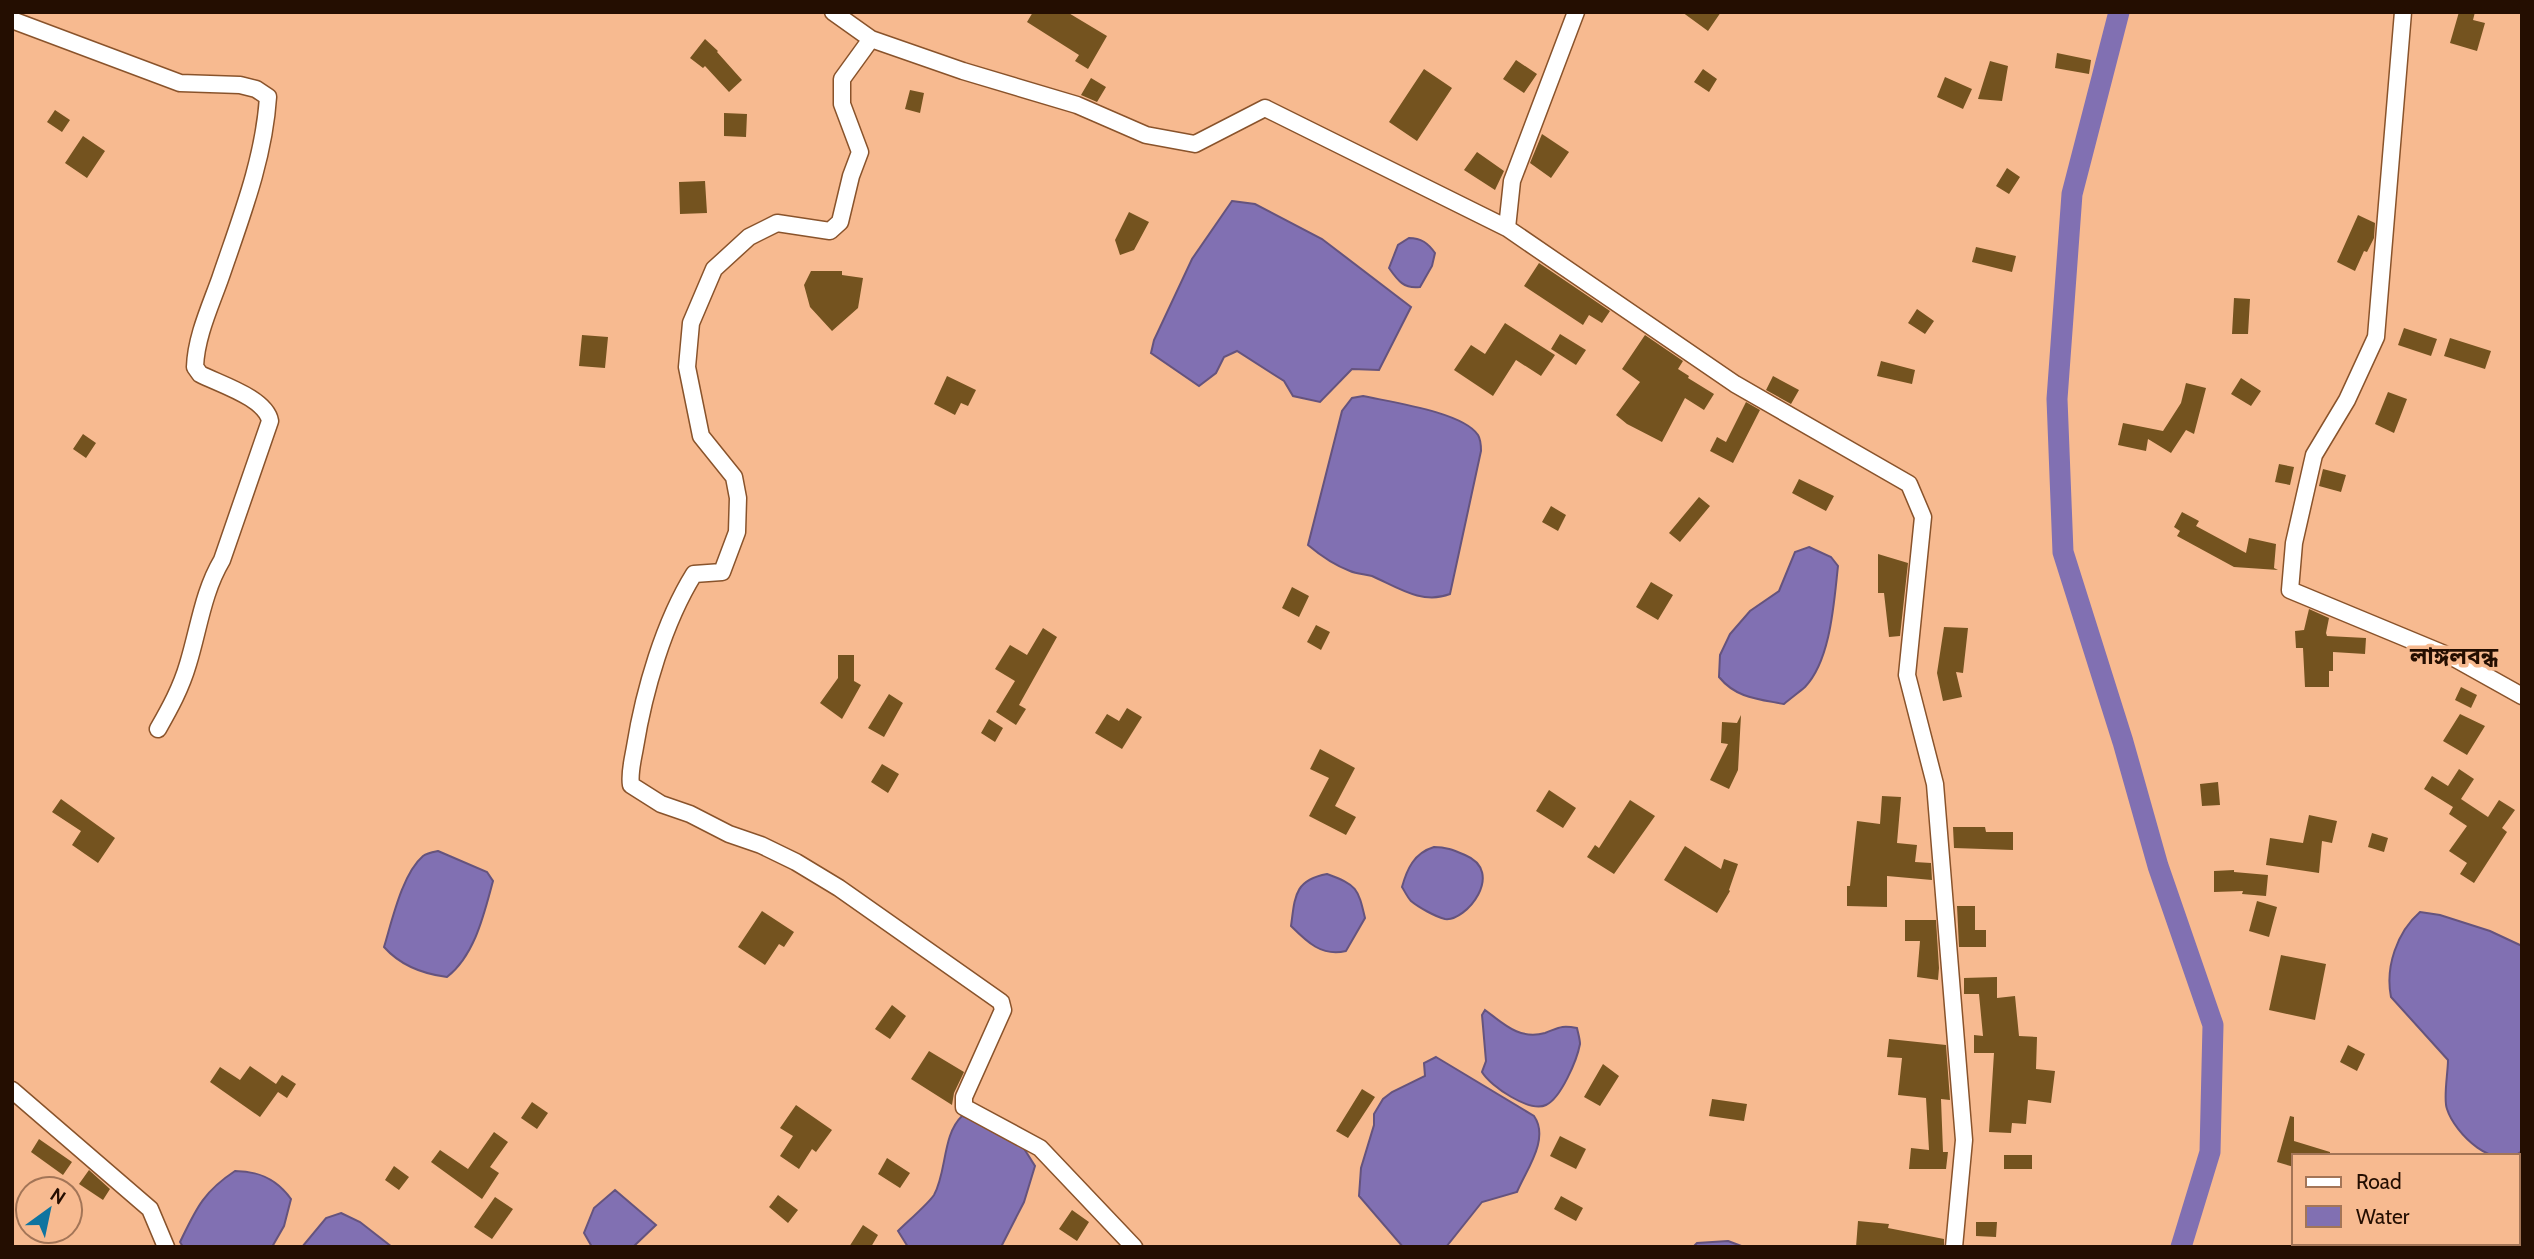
<svg xmlns="http://www.w3.org/2000/svg" width="2534" height="1259" font-family="Cabin,'Noto Sans Bengali',sans-serif">
  <style>
    .water { fill: #8170b2; stroke: #65537d; stroke-width: 2 }
    .lines { fill: none; stroke-linecap: round; stroke-linejoin: round }
    .canal { stroke: #8170b2; stroke-width: 21 }
    .building { fill: #74531f }
    .street-casing { stroke: #89532b; stroke-width: 19 }
    .street { stroke: #fff; stroke-width: 16 }
    .labels { text-anchor: middle; dominant-baseline: central; stroke-width: 7; stroke-linejoin: round; paint-order: stroke }
    .quarter-label { font-size: 23px; font-weight: bold; fill: #240e01; stroke: #f7ba90 }
  </style>
  <rect width="100%" height="100%" fill="#f7ba90"/>
  <path class="water" d="M1232 201 1255 204 1322 239 1411 307 1379 370 1352 369 1320 402 1293 396 1284 381 1237 351 1224 357 1216 373 1199 386 1151 353 1154 340 1192 259Z
    M1409 238C1421 238 1428 243 1435 253L1432 266 1420 287C1404 289 1398 281 1389 268L1398 245Z
    M1363 396C1390 402 1463 412 1478 435 1481 440 1481 446 1481 451L1450 594C1422 605 1397 587 1372 576 1365 574 1357 574 1350 571 1334 565 1321 556 1308 545L1342 411 1352 398Z
    M1809 547 1831 557 1838 566C1834 601 1831 660 1805 687 1798 693 1791 698 1784 704 1758 699 1736 698 1719 677L1720 655 1730 634 1750 611 1779 591 1795 552Z
    M1434 847C1446 847 1453 850 1465 855 1506 872 1466 922 1445 919 1436 917 1418 907 1411 901 1408 898 1405 892 1402 887 1407 869 1414 853 1434 847Z
    M438 851 487 872 493 881C484 914 475 955 447 977 423 974 400 965 384 947 392 921 402 874 423 856 427 853 433 852 438 851Z
    M1327 874C1357 885 1358 888 1365 918L1346 951C1322 957 1307 942 1291 926 1295 897 1294 880 1327 874Z
    M2420 912 2440 915 2490 931 2522 946V1151C2495 1173 2455 1134 2447 1109 2443 1099 2448 1073 2448 1060L2391 997C2385 967 2397 932 2420 912Z
    M1485 1010C1504 1024 1519 1040 1545 1033 1559 1028 1560 1025 1577 1028 1578 1033 1580 1039 1580 1044 1577 1060 1561 1098 1546 1105 1530 1113 1490 1086 1482 1072L1486 1061 1482 1015Z
    M1436 1057 1534 1116C1550 1139 1526 1170 1517 1192L1482 1202 1446 1247H1403L1359 1196 1361 1168 1374 1125V1114L1383 1099 1392 1092 1425 1076 1424 1063Z
    M962 1116 974 1119 1023 1147 1035 1166 1024 1202 1001 1247H908L898 1231C907 1222 928 1204 934 1195 947 1172 942 1135 962 1116Z
    M235 1171C259 1171 277 1179 291 1199L284 1226 272 1247H183L180 1242C196 1209 203 1192 235 1171Z
    M615 1190 656 1225 633 1247H592L584 1233 594 1208Z
    M341 1213 360 1222 392 1247H302L326 1218Z
    M1728 1241 1744 1247H1693L1697 1243Z"/>
  <g class="lines">
    <path class="canal" d="M2119 12 2072 194 2057 399 2063 552 2123 742 2158 866 2213 1025 2210 1152 2181 1247"/>
  </g>
  <path class="building" d="M1033 12H1067L1107 36 1088 69 1075 61 1079 55 1027 22Z
    M1682 12H1721L1708 31Z
    M2459 12H2475L2473 20 2485 23 2477 51 2450 43Z
    M705 39 718 51 717 52 742 80 729 92 705 66 703 68 690 58Z
    M2057 53 2091 60 2089 74 2055 68Z
    M1516 60 1537 74 1524 93 1503 79Z
    M1990 61 2008 66 2002 101 1978 99Z
    M1424 69 1452 88 1417 141 1389 122Z
    M1703 69 1717 79 1709 92 1694 82Z
    M1945 77 1972 89 1963 109 1937 97Z
    M1091 78 1106 87 1097 102 1081 95Z
    M910 90 924 93 920 113 905 109Z
    M55 110 70 120 62 132 47 122Z
    M724 113 747 114 746 137 724 136Z
    M1542 134 1569 152 1551 178 1530 163Z
    M83 136 105 151 87 178 65 163Z
    M1477 152 1504 171 1495 190 1464 170Z
    M2007 168 2020 177 2009 194 1996 186Z
    M705 181 707 213 680 214 679 182Z
    M1129 212 1149 222 1134 250 1120 255 1115 240Z
    M2358 215 2375 223 2374 238 2367 252 2364 251 2355 271 2337 262Z
    M1976 247 2016 256 2012 272 1972 262Z
    M1539 263 1610 311 1602 323 1589 315 1583 325 1524 286Z
    M811 271H842V275L863 278 858 308 832 331 810 307 804 285Z
    M2234 298 2250 299 2248 334H2232Z
    M1917 309 1934 321 1925 334 1908 323Z
    M1505 323 1555 355 1541 376 1516 360 1493 396 1454 370 1471 345 1485 354Z
    M2404 328 2437 339 2431 356 2398 345Z
    M1560 334 1586 350 1576 365 1551 349Z
    M582 335 608 337 605 368 579 366Z
    M1645 335 1683 361 1678 369 1689 376 1688 378 1714 394 1704 410 1685 398 1662 442 1627 424 1616 415 1640 382 1622 369Z
    M2450 338 2491 351 2485 369 2444 356Z
    M1881 361 1915 370 1912 384 1877 376Z
    M947 376 976 390 968 406 961 403 955 415 934 404Z
    M1773 376 1799 390 1791 404 1766 390Z
    M2241 378 2261 391 2251 406 2231 394Z
    M2186 383 2206 388 2194 434 2186 430 2171 453 2148 439 2146 451 2118 445 2123 423 2163 431 2181 403Z
    M2388 392 2407 399 2394 433 2375 424Z
    M1746 402 1760 410 1733 463 1710 451 1717 437 1726 442Z
    M83 434 96 443 86 458 73 449Z
    M2279 464 2294 467 2290 485 2275 482Z
    M2323 469 2346 475 2341 492 2319 486Z
    M1799 479 1834 496 1826 511 1792 493Z
    M1699 497 1710 506 1680 542 1669 533Z
    M1551 506 1566 515 1558 531 1542 522Z
    M2182 512 2199 521 2196 526 2246 553 2249 538 2276 544 2274 568 2278 570 2234 567 2177 536 2180 531 2174 527Z
    M1878 554 1908 563 1900 636 1889 637 1884 593H1878Z
    M1651 582 1673 595 1658 620 1636 607Z
    M1292 587 1309 596 1299 617 1282 608Z
    M2309 609 2329 618 2326 633 2327 636 2366 638 2365 654 2333 652V671H2329V687H2305L2303 648H2296L2295 631 2304 630Z
    M1316 625 1330 632 1321 650 1307 642Z
    M1944 627 1968 628 1963 673 1956 672 1962 697 1943 701 1937 673Z
    M1043 628 1057 637 1019 705 1026 709 1016 725 996 712 1015 681 995 669 1010 645 1027 655Z
    M838 655H854V681L861 685 842 719 820 703 838 678Z
    M2461 687 2477 695 2471 708 2455 700Z
    M889 694 903 703 884 737 868 728Z
    M1127 708 1142 717 1122 749 1095 733 1107 714 1119 721Z
    M2460 714 2485 726 2467 755 2443 741Z
    M1741 715 1738 770 1729 789 1710 780 1728 744 1721 743 1722 722 1737 723Z
    M989 719 1003 728 995 742 981 733Z
    M1320 749 1355 768 1335 806 1356 817 1346 835 1309 816 1329 778 1310 769Z
    M882 764 899 774 888 793 871 782Z
    M2459 769 2474 779 2461 799 2488 817 2499 800 2515 810 2502 828 2507 832 2474 883 2460 874 2467 863 2449 851 2467 826 2449 814 2453 807 2424 789 2432 776 2448 786Z
    M2218 782 2220 805 2202 806 2200 784Z
    M1549 790 1576 808 1563 828 1536 811Z
    M1882 796 1901 797 1897 843 1917 845 1915 862 1931 863 1932 880 1887 876V907L1847 906V886H1850L1857 821 1880 824Z
    M61 799 115 838 98 863 72 845 81 831 52 812Z
    M1630 800 1655 816 1614 874 1587 857 1595 845 1599 848Z
    M2309 815 2337 821 2332 843 2322 841 2319 873 2266 865 2270 838 2303 843Z
    M1953 827H1985L1986 832H2013V850L1954 848Z
    M2372 833 2388 838 2384 852 2368 847Z
    M1685 846 1721 869 1724 859 1738 864 1729 890 1730 891 1717 913 1664 880Z
    M2234 870V872L2268 875 2266 896 2242 894 2243 891 2214 892V871Z
    M2257 901 2277 907 2269 937 2249 931Z
    M1957 906H1975V930H1986V947H1959Z
    M762 911 794 932 784 947 779 944 765 965 738 947Z
    M1905 920H1936L1939 968 1938 980 1917 977 1920 941H1905Z
    M2281 955 2326 964 2315 1020 2269 1010Z
    M1997 977V998L2015 996 2019 1036 2037 1037 2036 1069 2055 1071 2051 1103 2028 1100 2026 1124 2012 1123 2011 1133 1989 1132 1994 1053H1974V1035L1983 1036 1979 994H1964V978Z
    M892 1005 906 1016 890 1039 875 1029Z
    M1889 1039 1946 1045 1950 1100 1941 1099 1943 1152H1948L1946 1169H1909L1911 1148 1929 1150 1926 1098 1898 1095 1902 1058 1887 1057Z
    M2348 1045 2365 1054 2357 1071 2340 1062Z
    M929 1051 964 1072 954 1093 952 1105 911 1079Z
    M1603 1064 1619 1076 1600 1106 1584 1097Z
    M250 1066 276 1084 282 1075 296 1084 287 1098 278 1092 260 1117 210 1082 220 1067 240 1080Z
    M1362 1089 1375 1097 1348 1138 1336 1131Z
    M1712 1099 1747 1104 1744 1121 1709 1116Z
    M532 1102 548 1113 537 1129 521 1118Z
    M796 1105 832 1130 816 1152 812 1149 799 1169 780 1156 793 1136 780 1128Z
    M2290 1116 2294 1117V1141L2330 1152V1156H2294V1167L2277 1162Z
    M494 1132 508 1142 490 1167 499 1173 482 1199 431 1162 440 1150 468 1169Z
    M1560 1136 1586 1149 1576 1169 1550 1156Z
    M39 1139 72 1162 63 1175 31 1152Z
    M2004 1155H2032V1169H2004Z
    M887 1158 910 1173 900 1188 878 1174Z
    M394 1166 409 1177 399 1190 385 1180Z
    M89 1170 110 1189 103 1200 79 1184Z
    M778 1195 798 1210 788 1223 769 1207Z
    M1561 1196 1583 1208 1576 1221 1554 1209Z
    M495 1197 513 1209 492 1239 474 1227Z
    M1072 1210 1089 1222 1077 1241 1059 1229Z
    M1858 1221 1889 1224 1888 1228 1944 1239V1247H1856Z
    M1976 1222H1997L1996 1237 1976 1236Z
    M863 1225 878 1235 871 1247H849Z"/>
  <g class="lines">
    <g class="street-casing">
      <path id="street" d="M833 12 871 39 963 71 1077 105 1146 135 1195 144 1265 108 1507 228 1735 384 1909 484 1923 517 1907 675 1935 784 1964 1140 1954 1247
        M2403 12 2376 337 2347 400 2314 455 2294 543 2290 590 2454 658 2522 696
        M12 20 180 83 240 85 256 89 268 97C264 160 240 220 220 279 210 307 196 337 195 367L200 374C219 384 266 398 270 421L222 560C203 592 199 628 188 664 181 688 170 708 158 729
        M871 39 842 79V104L860 152 851 176 840 222 830 231 777 223 749 237 714 269 691 323 687 367 701 436 734 477 738 498 737 532 722 572 694 574C664 622 644 691 635 747 633 759 629 773 631 785L661 804 690 814 729 834 761 845 796 862 839 888 1001 1002 1003 1010 964 1097V1107L1040 1148 1134 1247
        M1507 228 1512 181 1576 12
        M12 1090 150 1209 166 1247"/>
    </g>
    <use href="#street" class="street"/>
  </g>
  <g class="labels">
    <g class="quarter-label">
      <text x="2454" y="656">লাঙ্গলবন্ধ</text>
    </g>
  </g>
  <rect width="2534" height="1259" fill="none" stroke="#240e01" stroke-width="28"/>
  <rect x="2292" y="1154" width="228" height="91" fill="#f7ba90" stroke="#a37557" stroke-width="2"/>
  <rect x="2306" y="1177" width="35" height="10" fill="#ffffff" stroke="#a37557" stroke-width="2"/>
  <text x="2356" y="1189" font-size="21" fill="#240e01">Road</text>
  <rect x="2306" y="1206" width="35" height="21" fill="#8170b2" stroke="#a37557" stroke-width="2"/>
  <text x="2356" y="1224" font-size="21" fill="#240e01">Water</text>
  <g transform="translate(49 1210) rotate(33)"><circle r="33" fill="#f7ba90" stroke="#a37557" stroke-width="2"/>
  <path d="M0-5L12 26L0 18L-12 26Z" fill="#0e74a0"/>
  <text y="-10" font-size="19" font-weight="bold" text-anchor="middle" fill="#240e01">N</text>
  </g>
</svg>
